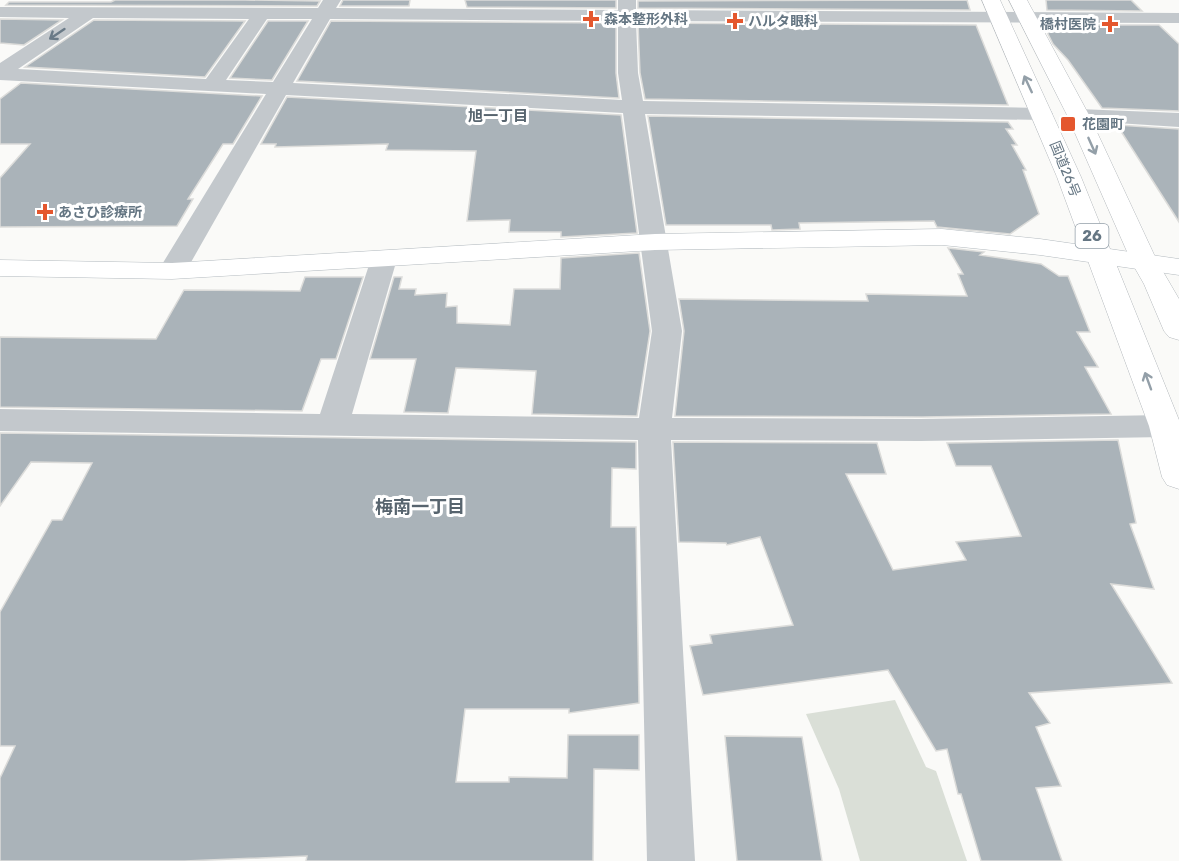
<svg xmlns="http://www.w3.org/2000/svg" width="1179" height="861" font-family="Rubik,'Noto Sans JP',sans-serif">
  <style>
    .green { fill: #dadfd7 }
    .building { fill: #aab3b9; stroke: #dcdcda; stroke-width: 1.5 }
    .lines { fill: none; stroke-linecap: round; stroke-linejoin: round }
    .secondary-casing { stroke: #b3babf; stroke-width: 1 }
    .highway-casing { stroke: #b4b9bd; stroke-width: 1 }
    .street { fill: #c3c8cc; fill-rule: evenodd }
    .secondary { fill: #fff; fill-rule: evenodd }
    .highway { fill: #fff; fill-rule: evenodd }
    .oneway { stroke: #6a7a87 }
    .oneway2 { stroke: #939fa8 }
    .poi-dot { fill: #e4572e; stroke: #fff; stroke-width: 2 }
    .labels { text-anchor: middle; dominant-baseline: central; stroke-width: 6; stroke-linejoin: round; paint-order: stroke }
    .far-poi-label { font-size: 14px; font-weight: bold; fill: #657683; stroke: #fff; text-anchor: start }
    .far-street-label { font-size: 14px; fill: #657683; stroke: #fff }
    .far-neighbourhood-label { font-size: 15px; font-weight: bold; fill: #57646e; stroke: #fff }
    .shield { fill: #fff; stroke: #939fa8; stroke-width: 1.5 }
    .shield-label { font-size: 15px; font-weight: bold; fill: #657683 }
    .neighbourhood-label { font-size: 18px; font-weight: bold; fill: #57646e; stroke: #fff }
  </style>
  <rect width="100%" height="100%" fill="#fafaf8"/>
  <path class="green" d="M895 700 926 767 936 771 967 861H860L839 789 806 714Z"/>
  <path class="building" d="M115 0H245L320 1 317 6 6 5 9 2H111Z
    M343 0H410L409 6H340Z
    M465 0H616V8L467 7Z
    M967 0 970 10 638 8V1Z
    M1046 0H1131L1142 11 1047 10Z
    M0 19 62 20 24 45 0 43Z
    M94 20 245 21 205 77 25 67Z
    M268 21H308L272 80 230 78Z
    M331 21 616 23V73L619 98 297 81Z
    M638 23 976 25 1008 105 645 99 640 73Z
    M1048 25H1159L1179 44V111L1102 108 1068 60 1053 44 1048 34Z
    M21 83 262 96 233 144H223L188 199H193L177 226 0 227V178L30 144H0V99Z
    M287 97 621 115 637 233 561 237V232H509L510 220 467 221 476 151 386 150 388 144 275 147 276 144H261Z
    M648 116 1008 122 1013 129H1006L1017 145H1012L1026 170H1023L1039 214 1010 234 937 227 934 221 799 223 800 229 772 230 771 225H666Z
    M1117 125 1179 129V222Z
    M948 248 984 252 980 255 1041 264 1059 276H1068L1090 332H1077L1098 367H1085L1111 414 922 417 675 416 684 331 679 299 868 301 866 294 967 296 958 274H963Z
    M639 253 650 331 637 416 532 414 536 371 456 368 448 413 404 412 416 359H370L394 277H402L399 289H416L415 295 447 293 446 307 457 306V323L510 325 514 289H560L561 258Z
    M305 277H363L336 359H321L302 411 0 407V337L156 339 184 290 300 291Z
    M0 433 636 442V469L612 468 611 527H636L639 703 569 713V709H465L456 782H509V777L567 778 568 735H639V770L594 769 593 861H306L307 856 185 861H0V778L15 746H0V612L52 520H62L92 463 31 462 0 506Z
    M1118 440 1136 523 1130 524 1154 589 1111 584 1172 683 1029 693 1050 723 1036 727 1061 786 1036 788 1062 861H981L961 794H958L947 749 936 751 888 670 703 695 690 646 712 643 710 635 793 625 760 537 727 545 726 543 679 542 673 442 877 443 886 474H846L893 570 966 560 956 542 1021 536 991 466H956L947 443Z
    M725 736 802 737 822 861H737Z"/>
  <g class="lines">
    <g class="secondary-casing">
      <path id="secondary" d="M942 229 1040 239 1179 259V275L1040 255 942 245 655 250 172 279 0 276V260L172 263 655 234Z"/>
    </g>
    <g class="highway-casing">
      <path id="highway" d="M982 0H1000L1081 177 1179 420V489L1167 485 1162 477 1149 426 1057 177Z
        M1009 0H1027L1089 115 1158 263 1179 299V340L1169 337 1164 331 1144 284 1132 263 1067 115Z"/>
    </g>
    <path class="street" d="M323 0H341L336 8 618 10V0H636V10L1179 13V23L636 21 638 73 643 101 1042 108 1050 109 1053 114 1050 119 1042 120 645 114 682 331 672 418 920 419 1165 415 1177 418 1179 430 1177 434 1165 437 920 441 671 440 695 861H647L638 440 0 431V409L320 414 371 259 375 253 384 251 393 253 397 259 352 414 639 418 652 331 623 113 286 95 186 271 182 277 172 279 162 277 158 271 266 94 0 80V63L69 18 0 17V7L318 8ZM93 18 249 19 206 79 18 69ZM267 19H312L273 82 226 80ZM330 19 618 21V73L622 100 293 83Z
      M1078 109 1179 113V127L1070 120 1067 115 1070 110Z"/>
    <use href="#secondary" class="secondary"/>
    <use href="#highway" class="highway"/>
  </g>
  <defs><path id="oneway-shaft" d="M-6 0H5M1.5-3L5.5 0L1.5 3" fill="none" stroke-width="1.6" stroke-linecap="round" stroke-linejoin="round" transform="scale(1.5)"/></defs>
  <use class="oneway" href="#oneway-shaft" transform="translate(57 34) rotate(146)"/>
  <g class="oneway2">
    <use href="#oneway-shaft" transform="translate(1028 84) rotate(-115)"/>
    <use href="#oneway-shaft" transform="translate(1092 146) rotate(66)"/>
    <use href="#oneway-shaft" transform="translate(1148 381) rotate(-110)"/>
  </g>
  <g class="poi-dot">
    <path d="M588 10h6v6h6v6h-6v6h-6v-6h-6v-6h6z"/>
    <path d="M732 12h6v6h6v6h-6v6h-6v-6h-6v-6h6z"/>
    <path d="M1107 15h6v6h6v6h-6v6h-6v-6h-6v-6h6z"/>
    <rect x="1060" y="116" width="16" height="16" rx="3"/>
    <path d="M42 203h6v6h6v6h-6v6h-6v-6h-6v-6h6z"/>
  </g>
  <g class="labels">
    <g class="far-poi-label">
      <text x="604" y="19">森本整形外科</text>
      <text x="748" y="21">ハルタ眼科</text>
      <text x="1096" y="24" text-anchor="end">橋村医院</text>
      <text x="1082" y="124">花園町</text>
      <text x="58" y="212">あさひ診療所</text>
    </g>
    <g class="far-street-label">
      <text transform="translate(1065 169) rotate(68)">国道26号</text>
    </g>
    <g class="far-neighbourhood-label">
      <text x="498" y="116">旭一丁目</text>
    </g>
    <rect class="shield" x="1075.5" y="224" width="33" height="24" rx="4.5"/>
    <g class="shield-label">
      <text x="1092" y="236">26</text>
    </g>
    <g class="neighbourhood-label">
      <text x="420" y="507">梅南一丁目</text>
    </g>
  </g>
</svg>
